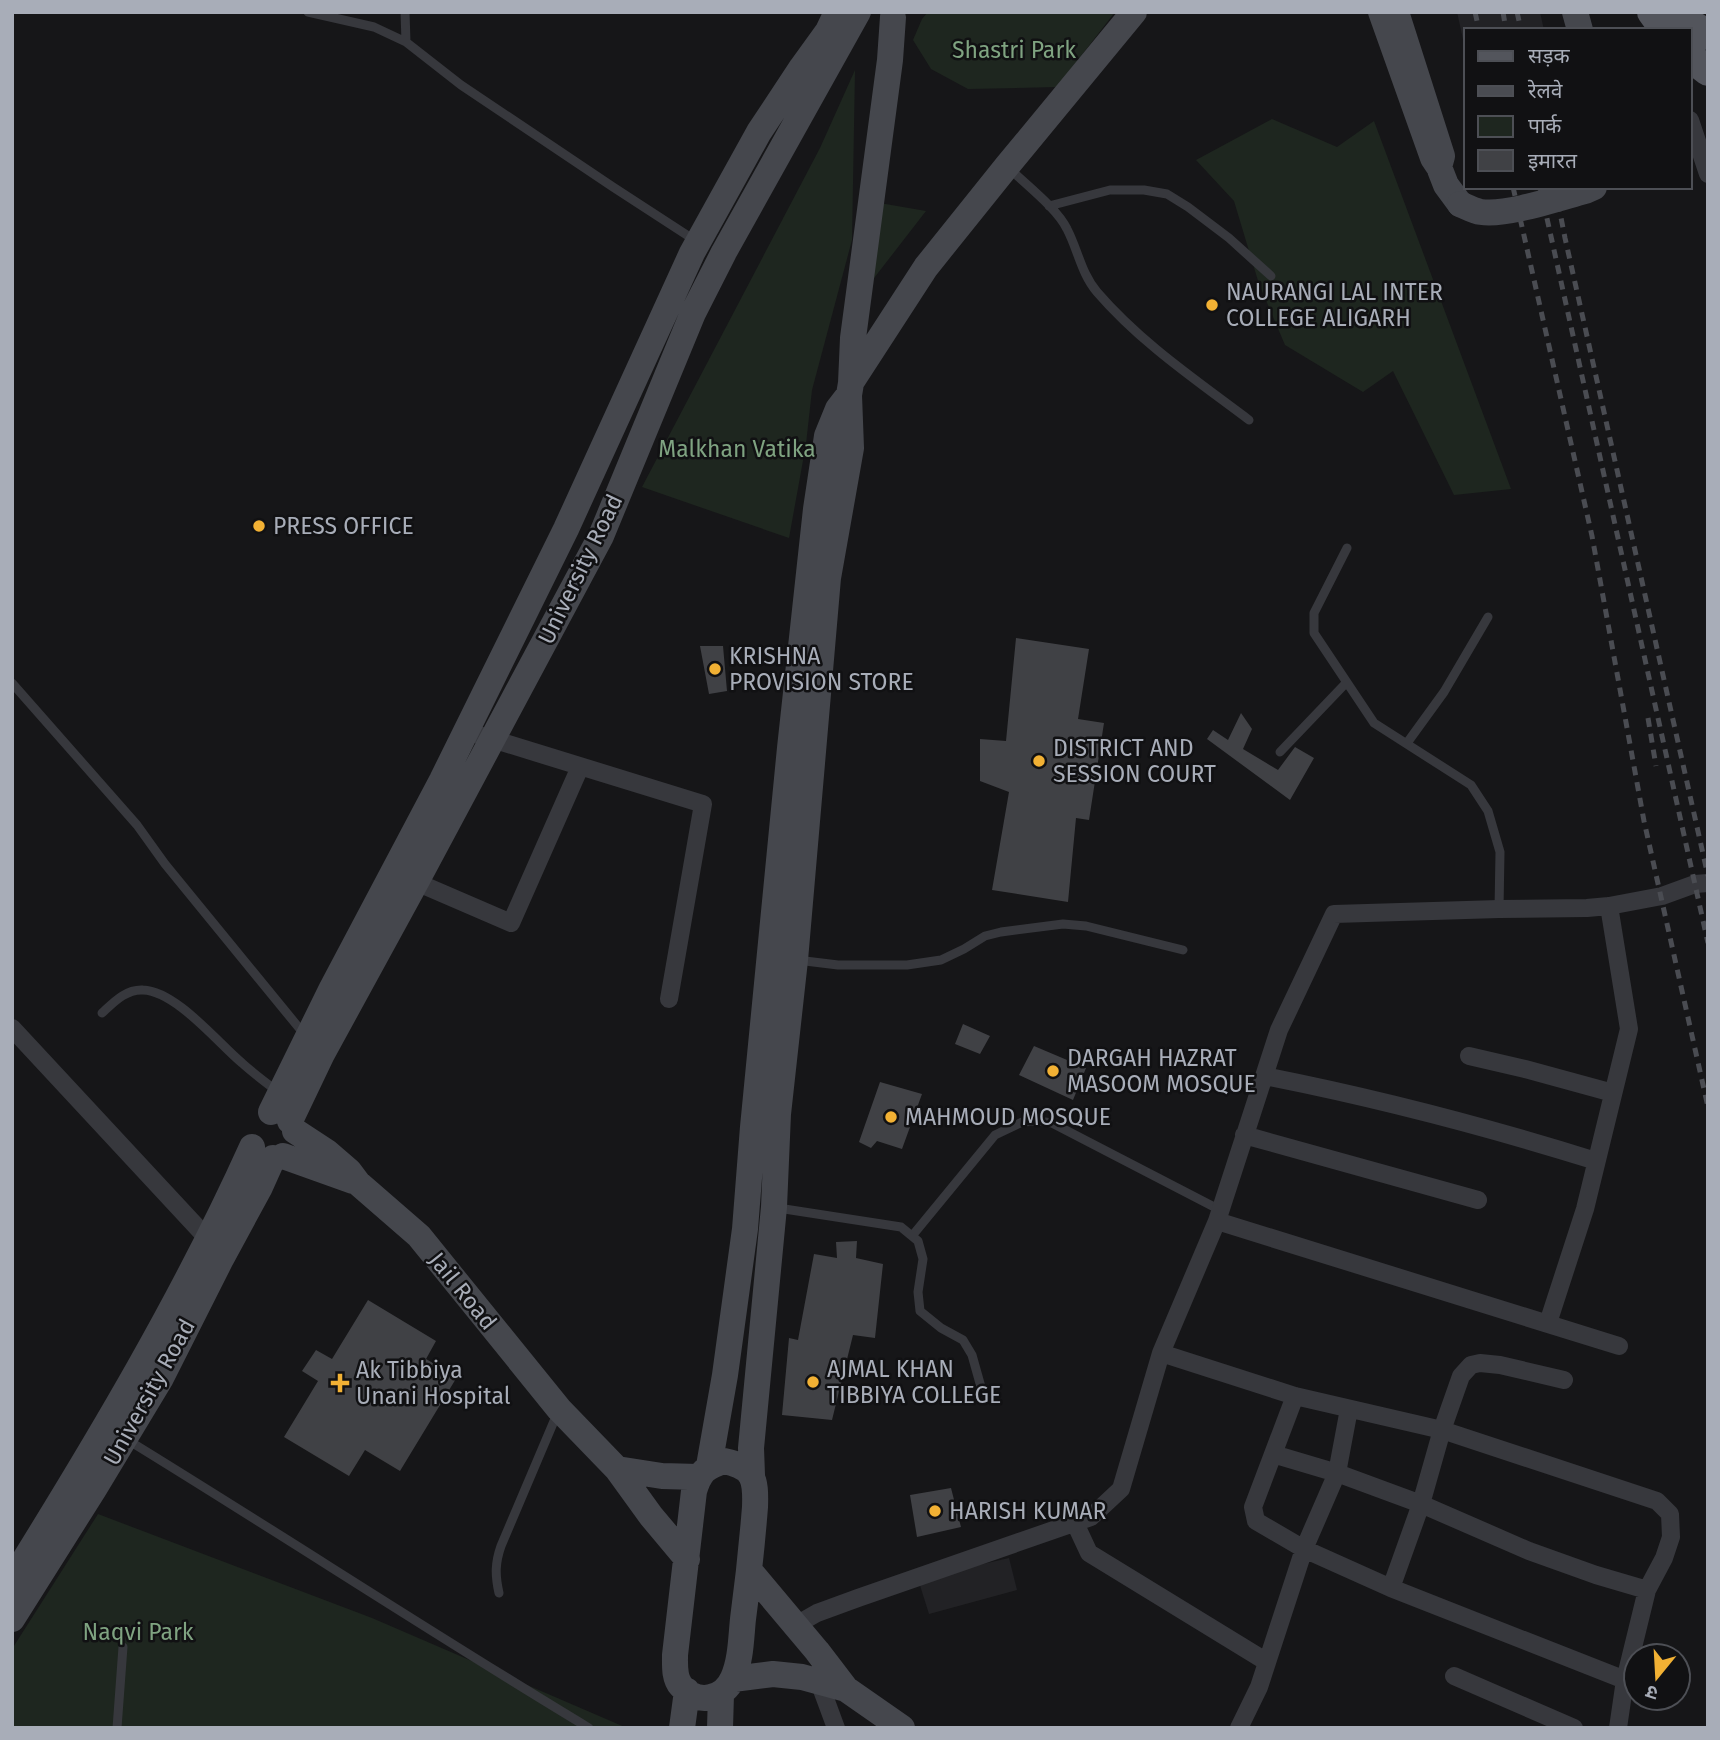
<svg xmlns="http://www.w3.org/2000/svg" width="1720" height="1740" font-family="'Fira Sans','Noto Sans Devanagari',sans-serif">
  <style>
    .built { fill: #222225 }
    .green { fill: #1e261f }
    .building { fill: #404145 }
    .lines { fill: none; stroke-linecap: round; stroke-linejoin: round }
    .lane { stroke: #37383d; stroke-width: 9 }
    .street { stroke: #37383d; stroke-width: 18 }
    .secondary { stroke: #45474d; stroke-width: 26 }
    .primary { stroke: #53555c; stroke-width: 30 }
    .rail { stroke: #4a4c52; stroke-width: 5; stroke-dasharray: 9 7; stroke-linecap: butt }
    .secondary-bridge { stroke: #45474d; stroke-width: 26 }
    .poi-dot { fill: #f2b134; stroke: #111113; stroke-width: 2.5 }
    .labels { text-anchor: middle; dominant-baseline: central; stroke-width: 5; stroke-linejoin: round; paint-order: stroke }
    .park-label { font-size: 23px; fill: #7fa381; stroke: #111113 }
    .poi-label { font-size: 23px; fill: #a8adb8; stroke: #111113; text-anchor: start }
    .street-label { font-size: 23px; fill: #a8adb8; stroke: #111113 }
  </style>
  <rect width="100%" height="100%" fill="#161618"/>
  <path class="built" d="M1457 12H1540L1544 30H1466V53Z
    M1009 1558 1017 1590 929 1614 918 1579Z"/>
  <path class="green" d="M928 12H1115L1057 87 968 89 931 69 913 40 922 19Z
    M855 70 852 240 812 390 806 444 789 538 642 487 820 148Z
    M1272 119 1337 147 1374 121 1511 489 1454 495 1393 371 1363 392 1285 345 1259 284 1234 201 1196 160Z
    M874 202 926 211 871 282Z
    M98 1514 372 1618 627 1728H12V1649Z"/>
  <path class="building" d="M1016 638 1089 649 1078 719 1104 723 1089 820 1076 818 1068 902 992 890 1009 792 980 781V739L1006 741Z
    M700 646H723L727 691 709 694Z
    M1241 713 1252 729 1243 749 1278 770 1295 747 1314 758 1290 800 1207 739 1213 730 1228 740Z
    M963 1024 990 1036 980 1054 955 1044Z
    M1034 1046 1086 1068 1073 1100 1019 1075Z
    M880 1082 922 1094 902 1149 877 1141 871 1148 859 1142Z
    M857 1241 856 1258 883 1264 875 1338 853 1335 832 1420 782 1415 789 1338 798 1340 814 1254 837 1258 836 1242Z
    M368 1300 436 1341 426 1359 457 1377 400 1471 365 1450 349 1476 284 1437 318 1381 302 1371 316 1350 332 1359Z
    M951 1488 961 1527 917 1537 910 1495Z"/>
  <g class="lines">
    <path class="lane" d="M308 12 374 27 406 42 461 85 613 187 696 241
      M405 12 406 42
      M1008 167C1025 184 1057 208 1067 229 1078 250 1081 273 1097 292 1141 343 1196 380 1249 420
      M1049 206 1110 190H1144L1167 194 1188 207 1229 238 1271 276
      M1347 548 1314 613V633L1374 723 1471 785 1488 811 1500 852 1499 909
      M12 683 137 825 165 864 304 1034
      M1407 743 1444 692 1488 617
      M1280 752 1346 683
      M797 960 838 965H907L941 960 964 949 985 936 1001 932 1063 924 1086 926 1183 950
      M102 1013C114 1002 126 989 143 990 176 991 218 1043 242 1063 253 1073 265 1082 277 1091
      M778 1208 901 1227 918 1241 923 1259 918 1292 920 1311 941 1328 963 1340 972 1355 981 1387
      M912 1236 995 1135 1022 1122 1038 1121 1052 1123 1220 1210
      M126 1439C281 1534 433 1634 589 1728
      M499 1593C495 1575 495 1563 501 1546L557 1414
      M117 1728 123 1647"/>
    <path class="street" d="M1690 120 1708 174
      M466 731 703 804 669 999
      M416 882 511 923 580 767
      M12 1028 208 1239
      M1469 1056 1525 1069 1613 1093
      M1264 1076C1376 1098 1487 1127 1596 1161
      M1244 1135 1478 1200
      M1217 1221 1619 1346
      M1548 1323 1585 1209 1629 1029 1609 906
      M1161 1353 1295 1396 1442 1430 1657 1501 1670 1514 1671 1537 1664 1558 1647 1590 1625 1680 1618 1728
      M1295 1396 1253 1507 1256 1521 1304 1549 1391 1588 1625 1680
      M1273 1454 1337 1473 1421 1504 1529 1551 1596 1575 1647 1590
      M1075 1523 1089 1553 1267 1662
      M1391 1588 1421 1504 1442 1430 1461 1376 1471 1365 1480 1363 1500 1365 1564 1380
      M796 1625 817 1613 858 1598 1091 1517 1121 1489 1161 1353 1217 1221 1279 1030 1334 914 1499 909 1587 908 1609 906 1662 896 1695 884 1708 883
      M1454 1676 1574 1728
      M819 1682 836 1728
      M1239 1728 1259 1687 1304 1549 1337 1473 1349 1409"/>
    <path class="secondary" d="M1381 12 1433 158 1439 167 1442 156 1396 12
      M1575 12 1580 30
      M1439 167 1446 185 1460 204
      M852 381 926 267 1007 166 1134 12
      M271 1112 332 988 442 780 566 529 692 253 759 132 802 67 828 31 837 12
      M290 1121 322 1054 416 882 601 536 693 313 724 252 858 12
      M295 1131 327 1152 349 1171 358 1183 419 1236 559 1409 617 1469 651 1516 687 1559
      M283 1156 353 1181
      M724 1461C754 1467 756 1479 755 1507 752 1545 748 1582 743 1619 741 1638 741 1660 733 1678 724 1699 697 1706 681 1686 674 1678 675 1666 675 1655L694 1491C700 1472 705 1467 724 1461Z
      M709 1466 725 1375 745 1229 753 1127 790 748 816 509 827 436 838 409 848 396
      M617 1469 662 1476 698 1477
      M752 1475 751 1448 774 1207 778 1114 795 960 828 578 851 448 849 395 851 383 853 338 890 60 893 17
      M749 1570 817 1651 846 1689 902 1728
      M12 1580C99 1440 184 1298 252 1147
      M12 1619 94 1489 161 1378 221 1259 260 1187 273 1158
      M733 1679 773 1674 802 1677 846 1689
      M682 1728 687 1691
      M720 1728 721 1694"/>
    <path class="primary" d="M1652 12 1665 30
      M1684 12 1692 25 1708 35
      M1690 57 1708 71"/>
    <path class="rail" d="M1475 12 1479 30
      M1503 12 1506 30
      M1517 12 1521 30
      M1513 187 1592 536 1644 821 1708 1107
      M1540 187 1708 943
      M1555 187 1565 238 1708 876
      M1648 718 1656 766"/>
    <path class="secondary-bridge" d="M1460 204C1467 207 1474 211 1481 212 1506 216 1559 198 1585 191L1594 187"/>
  </g>
  <g class="poi-dot">
    <circle cx="1212" cy="305" r="7"/>
    <circle cx="259" cy="526" r="7"/>
    <circle cx="715" cy="669" r="7"/>
    <circle cx="1039" cy="761" r="7"/>
    <circle cx="1053" cy="1071" r="7"/>
    <circle cx="891" cy="1117" r="7"/>
    <circle cx="813" cy="1382" r="7"/>
    <path d="M336.5 1372.5h7v7h7v7h-7v7h-7v-7h-7v-7h7z"/>
    <circle cx="935" cy="1511" r="7"/>
  </g>
  <g class="labels">
    <g class="park-label">
      <text x="1014" y="50">Shastri Park</text>
      <text x="737" y="449">Malkhan Vatika</text>
      <text x="138" y="1632">Naqvi Park</text>
    </g>
    <g class="poi-label">
      <text x="1226" y="292">NAURANGI LAL INTER<tspan x="1226" dy="26">COLLEGE ALIGARH</tspan></text>
      <text x="273" y="526">PRESS OFFICE</text>
      <text x="729" y="656">KRISHNA<tspan x="729" dy="26">PROVISION STORE</tspan></text>
      <text x="1053" y="748">DISTRICT AND<tspan x="1053" dy="26">SESSION COURT</tspan></text>
      <text x="1067" y="1058">DARGAH HAZRAT<tspan x="1067" dy="26">MASOOM MOSQUE</tspan></text>
      <text x="905" y="1117">MAHMOUD MOSQUE</text>
      <text x="827" y="1369">AJMAL KHAN<tspan x="827" dy="26">TIBBIYA COLLEGE</tspan></text>
      <text x="356" y="1370">Ak Tibbiya<tspan x="356" dy="26">Unani Hospital</tspan></text>
      <text x="949" y="1511">HARISH KUMAR</text>
    </g>
    <g class="street-label">
      <text transform="translate(580 569) rotate(-64)">University Road</text>
      <text transform="translate(463 1291) rotate(51)">Jail Road</text>
      <text transform="translate(149 1392) rotate(-61)">University Road</text>
    </g>
  </g>
  <rect width="1720" height="1740" fill="none" stroke="#a8adb8" stroke-width="28"/>
  <rect x="1464" y="28" width="228" height="161" fill="#111113" stroke="#4d4f55" stroke-width="2"/>
  <rect x="1478" y="51" width="35" height="10" fill="#53555c" stroke="#4d4f55" stroke-width="2"/>
  <text x="1528" y="63" font-size="21" fill="#a8adb8">सड़क</text>
  <rect x="1478" y="86" width="35" height="10" fill="#4a4c52" stroke="#4d4f55" stroke-width="2"/>
  <text x="1528" y="98" font-size="21" fill="#a8adb8">रेलवे</text>
  <rect x="1478" y="116" width="35" height="21" fill="#1e261f" stroke="#4d4f55" stroke-width="2"/>
  <text x="1528" y="133" font-size="21" fill="#a8adb8">पार्क</text>
  <rect x="1478" y="150" width="35" height="21" fill="#404145" stroke="#4d4f55" stroke-width="2"/>
  <text x="1528" y="168" font-size="21" fill="#a8adb8">इमारत</text>
  <g transform="translate(1657 1677) rotate(198)"><circle r="33" fill="#111113" stroke="#4d4f55" stroke-width="2"/>
  <path d="M0-5L12 26L0 18L-12 26Z" fill="#f2b134"/>
  <text y="-10" font-size="19" font-weight="bold" text-anchor="middle" fill="#a8adb8">उ</text>
  </g>
</svg>
